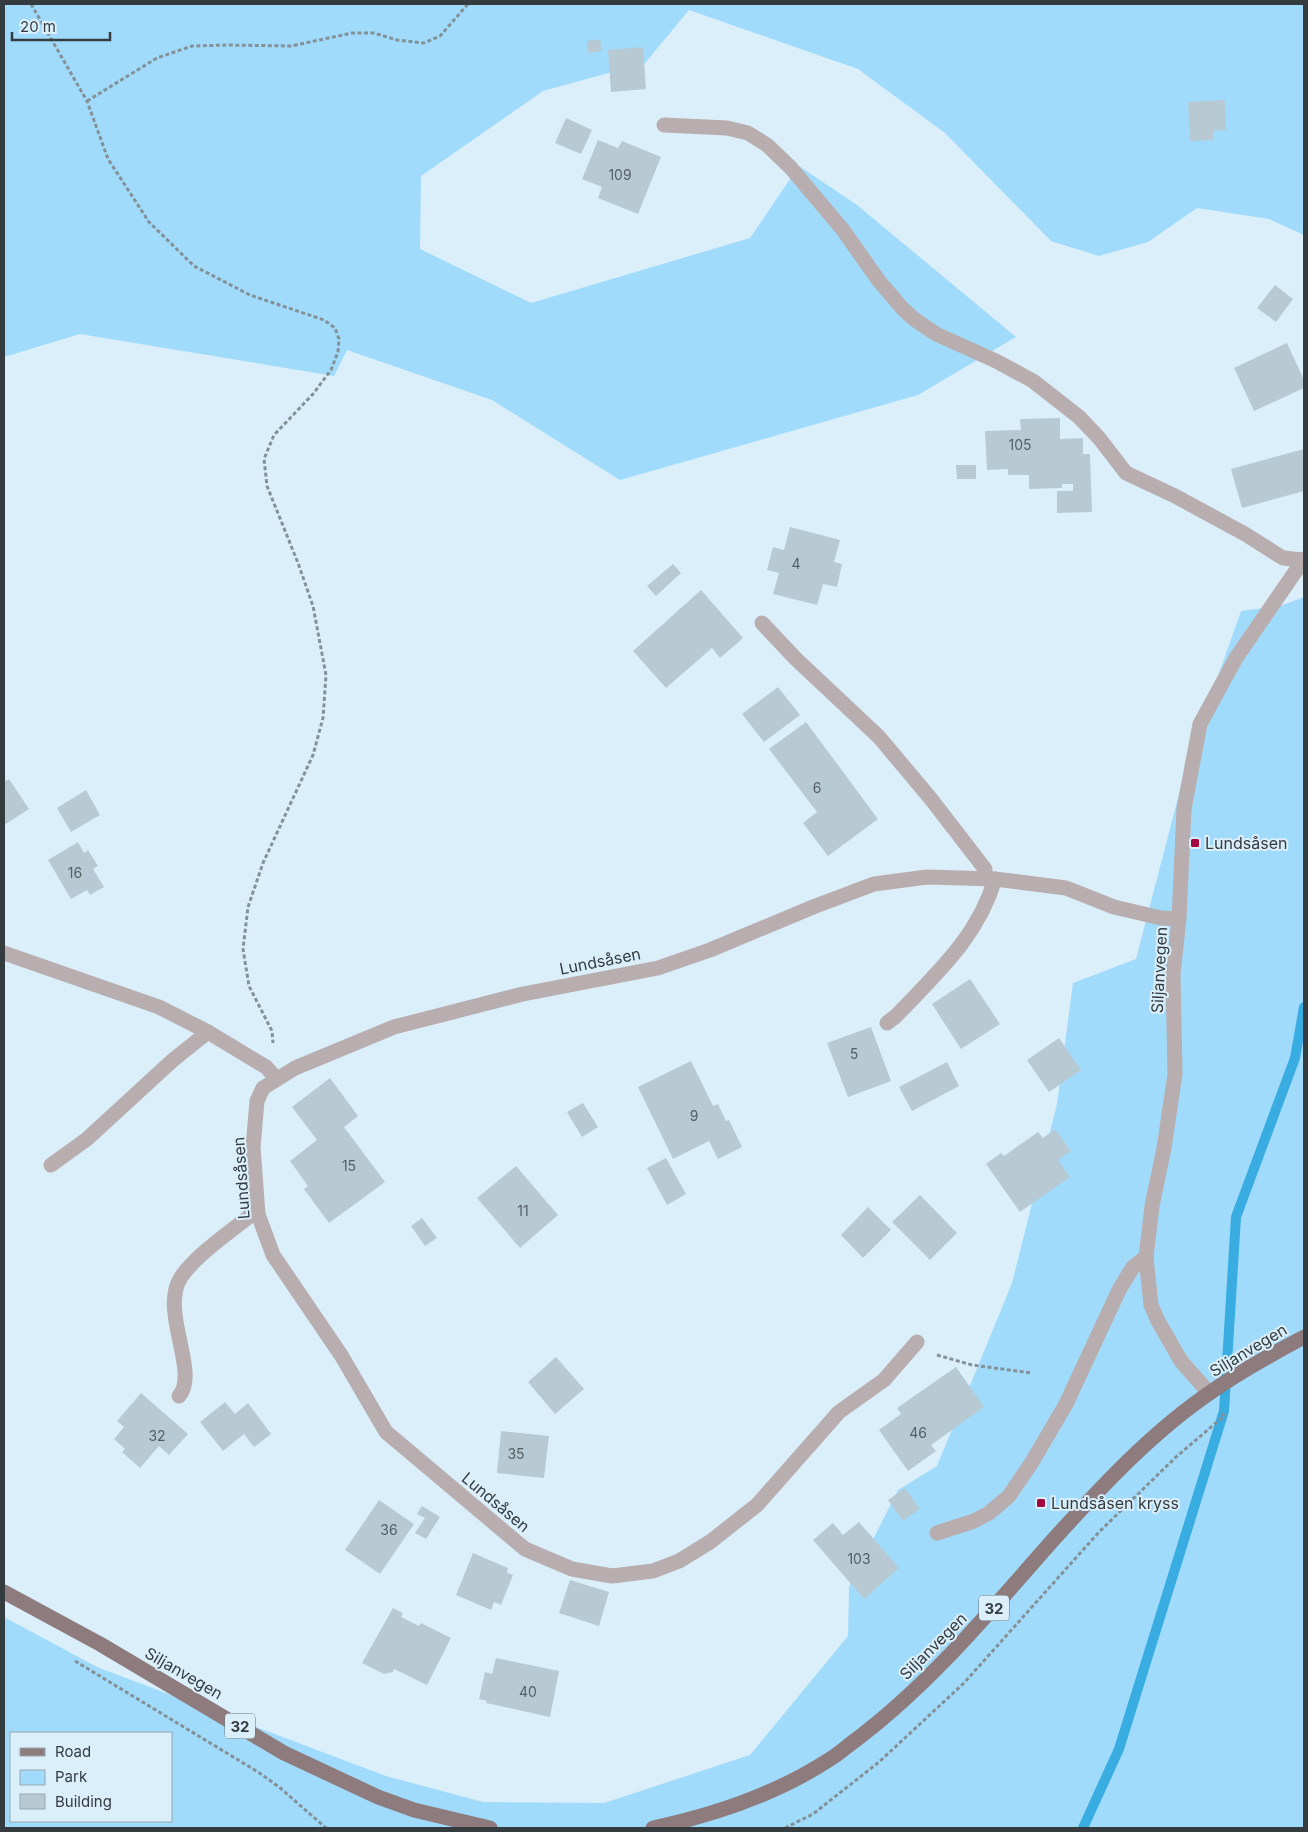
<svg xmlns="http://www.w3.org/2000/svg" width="1308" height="1832" font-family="Inter,sans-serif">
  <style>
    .green { fill: #a1dbfb; fill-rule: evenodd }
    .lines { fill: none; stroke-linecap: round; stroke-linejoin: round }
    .stream { stroke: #39ade1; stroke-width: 10 }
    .building { fill: #b7cad4 }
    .path { stroke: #839198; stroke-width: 3; stroke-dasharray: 4 2.5; stroke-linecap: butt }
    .lane { stroke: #b8aeaf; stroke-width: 15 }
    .street { stroke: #b8aeaf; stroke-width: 15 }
    .primary { stroke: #8d7b7d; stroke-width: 15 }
    .poi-dot { fill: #a30840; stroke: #dbeffa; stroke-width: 2 }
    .labels { text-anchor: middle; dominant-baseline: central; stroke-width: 4; stroke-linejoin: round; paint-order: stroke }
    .number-label { font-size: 14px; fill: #556065 }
    .shield { fill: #dbeffa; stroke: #667278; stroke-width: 1 }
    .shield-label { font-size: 15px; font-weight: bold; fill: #343c40 }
    .poi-label { font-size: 16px; fill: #343c40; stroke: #dbeffa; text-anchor: start }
    .street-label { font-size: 16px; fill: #343c40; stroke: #dbeffa }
  </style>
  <rect width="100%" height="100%" fill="#dbeffa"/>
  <path class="green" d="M4 4H1304V235L1269 219 1197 208 1148 242 1099 256 1051 241 945 133 858 69 689 10 645 63 543 91 421 176 420 249 531 303 750 238 799 166 857 205 1016 337 918 395 620 480 492 400 347 350 334 376 80 334 4 357Z
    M1304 597V1828H4V1617L97 1667 386 1776 483 1802 604 1803 750 1755 848 1636 849 1587 898 1490 937 1466 1012 1283 1057 1104 1073 983 1136 959 1186 767 1241 611 1280 606ZM11 1733H171V1821H11Z"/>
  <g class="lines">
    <path class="stream" d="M1083 1828 1119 1749 1224 1411 1236 1217 1295 1058 1304 1007"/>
  </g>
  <path class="building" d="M600 39 602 51 588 53 587 41Z
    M643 47 646 89 611 92 608 50Z
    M1225 100 1226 130 1213 131V140L1190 141 1188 102Z
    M566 118 592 130 581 154 555 143Z
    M598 140 618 148 622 141 661 157 638 214 598 198 602 187 582 179Z
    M1275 285 1293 299 1276 322 1257 308Z
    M1287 343 1304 380V388L1254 411 1234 368Z
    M1060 418V439L1083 438V454H1090L1092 512 1057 513V491H1073V484H1062V488L1029 489V475H1008V469L987 470 985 431 1021 430 1020 419Z
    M1304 449V491L1242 508 1231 469Z
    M956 465H976V479H957Z
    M790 527 840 540 834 562 842 564 837 587 823 584 817 605 773 594 779 573 767 570 773 547 784 550Z
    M673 564 681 573 656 596 647 586Z
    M701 590 743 638 720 658 712 648 666 688 633 651Z
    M778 687 800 715 764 742 742 714Z
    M806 722 878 819 828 856 803 823 817 812 769 749Z
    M9 779 29 809 4 825V782Z
    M86 790 100 815 71 832 57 808Z
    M78 842 84 853 88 850 98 866 93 869 104 887 90 895 87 890 71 899 48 860Z
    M970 979 1000 1024 961 1049 932 1004Z
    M871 1027 891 1081 848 1097 827 1043Z
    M1059 1038 1081 1070 1049 1092 1027 1060Z
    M691 1061 713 1106 718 1104 726 1121 729 1120 742 1147 718 1159 709 1141 673 1159 638 1087Z
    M947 1062 959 1086 912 1111 899 1087Z
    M330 1078 358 1116 344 1127 385 1182 329 1223 304 1189 308 1186 290 1161 317 1140 292 1107Z
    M583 1103 598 1127 582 1137 567 1112Z
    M1055 1129 1071 1151 1058 1160 1070 1177 1020 1212 986 1164 1001 1153 1004 1156 1038 1132 1043 1138Z
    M666 1158 686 1194 667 1205 647 1168Z
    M516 1166 558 1215 520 1248 477 1198Z
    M920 1195 957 1233 930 1260 892 1222Z
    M868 1207 891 1230 863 1258 841 1235Z
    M422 1218 437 1238 425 1246 411 1226Z
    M556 1357 584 1389 555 1414 528 1382Z
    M956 1367 984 1407 931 1445 936 1451 908 1471 879 1430 901 1414 897 1408Z
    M141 1393 188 1434 169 1455 159 1446 140 1468 122 1452 125 1449 114 1439 124 1427 117 1421Z
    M225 1402 235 1414 248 1403 271 1434 254 1447 244 1434 223 1451 200 1422Z
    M501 1431 549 1436 544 1478 497 1473Z
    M905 1488 920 1509 903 1521 888 1500Z
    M379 1500 414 1524 380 1574 345 1550Z
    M422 1506 440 1517 426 1539 415 1533 425 1518 417 1514Z
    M859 1522 899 1568 864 1599 813 1540 833 1523 843 1535Z
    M473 1553 508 1568 507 1573 513 1575 501 1605 494 1602 491 1610 456 1595Z
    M570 1580 609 1592 599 1626 559 1613Z
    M393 1608 403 1613 401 1617 419 1626 421 1623 451 1638 427 1685 394 1669 393 1672 384 1674 362 1663Z
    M496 1658 559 1671 550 1717 486 1703 487 1701 479 1699 485 1672 492 1674Z"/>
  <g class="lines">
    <path class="path" d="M31 4 87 101 108 159 149 222 194 266 250 295 324 320 335 328 339 339 338 352 331 370 313 394 274 435 264 459 267 486 298 563 313 606 326 675 323 718 313 755 263 863 248 907 243 949 249 986 272 1031 273 1043
      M87 101 157 58 192 46 227 45 291 46 352 33H374L397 40 424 43 440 36 468 4
      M937 1355 972 1365 1032 1373
      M75 1661 258 1772 279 1787 326 1828
      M785 1828 813 1814 879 1762 964 1683 1099 1532 1176 1457 1224 1416 1222 1413"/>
    <path class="lane" d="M664 125 727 128 748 133 767 145 791 168 843 230 879 281 902 308 914 319 936 334 996 361 1033 381 1079 417 1099 438 1126 473 1175 496 1245 534 1283 558 1303 560
      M762 623 796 659 879 737 931 799 985 869V878
      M4 953 159 1007 208 1032 266 1067 277 1079
      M887 1023 896 1016C936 974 978 937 995 879
      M51 1165 87 1139 173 1060 208 1032
      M179 1396C200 1372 159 1311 181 1277 196 1255 230 1232 251 1215L258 1214
      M937 1533 974 1521 989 1513 1009 1496 1032 1462 1066 1404 1119 1290 1133 1267 1146 1257"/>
    <path class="street" d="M917 1342 884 1380 839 1412 757 1505 710 1542 679 1561 653 1571 612 1576 572 1569 525 1549 386 1432 341 1355 273 1255 258 1214 253 1147 257 1101 263 1088 295 1068 394 1027 523 994 658 968 710 950 813 907 874 884 927 877 995 879 1066 888 1114 907 1161 918 1179 919
      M1209 1393 1181 1361 1158 1321 1151 1305 1146 1257 1152 1206 1164 1148 1175 1074 1173 974 1179 919 1184 809 1200 724 1236 658 1304 559"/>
    <path class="primary" d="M4 1592 100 1644 284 1753 378 1797 414 1810 490 1828
      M653 1828C714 1815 774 1795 827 1761 838 1755 847 1746 857 1739 932 1682 991 1610 1053 1540 1101 1487 1152 1432 1211 1392 1241 1371 1272 1354 1304 1337"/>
  </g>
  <g class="poi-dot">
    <rect x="1190" y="838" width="10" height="10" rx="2.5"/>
    <rect x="1036" y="1498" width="10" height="10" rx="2.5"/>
  </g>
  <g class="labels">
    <g class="number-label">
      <text x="620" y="174">109</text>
      <text x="1020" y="444">105</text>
      <text x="796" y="563">4</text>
      <text x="817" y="787">6</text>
      <text x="75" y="872">16</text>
      <text x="854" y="1053">5</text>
      <text x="694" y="1115">9</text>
      <text x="349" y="1165">15</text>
      <text x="523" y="1210">11</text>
      <text x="918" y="1432">46</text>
      <text x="157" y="1435">32</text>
      <text x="516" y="1453">35</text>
      <text x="389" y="1529">36</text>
      <text x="859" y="1558">103</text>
      <text x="528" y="1691">40</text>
    </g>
    <g class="shield">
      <rect x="979" y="1595.5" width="30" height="25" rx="4"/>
      <rect x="225" y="1713.5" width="30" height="25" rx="4"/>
    </g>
    <g class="shield-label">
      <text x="994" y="1608">32</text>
      <text x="240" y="1726">32</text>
    </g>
    <g class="poi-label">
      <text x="1205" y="843">Lundsåsen</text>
      <text x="1051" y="1503">Lundsåsen kryss</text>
    </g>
    <g class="street-label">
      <text transform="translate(600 961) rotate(-11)">Lundsåsen</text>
      <text transform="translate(1159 970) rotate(-87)">Siljanvegen</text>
      <text transform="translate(241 1178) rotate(-94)">Lundsåsen</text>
      <text transform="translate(1248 1350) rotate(-31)">Siljanvegen</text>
      <text transform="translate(496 1502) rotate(40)">Lundsåsen</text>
      <text transform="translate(933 1646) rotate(-45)">Siljanvegen</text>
      <text transform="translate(184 1673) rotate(30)">Siljanvegen</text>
    </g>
  </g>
  <rect width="1308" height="1832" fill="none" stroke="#343c40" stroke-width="10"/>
  <rect x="10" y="1732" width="162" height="90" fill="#dbeffa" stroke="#98a7b0"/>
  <rect x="20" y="1748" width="25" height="8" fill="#8d7b7d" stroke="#98a7b0"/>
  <text x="55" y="1757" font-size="15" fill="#343c40">Road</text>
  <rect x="20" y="1770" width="25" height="15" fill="#a1dbfb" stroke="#98a7b0"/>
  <text x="55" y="1782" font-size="15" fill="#343c40">Park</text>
  <rect x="20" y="1794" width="25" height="15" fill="#b7cad4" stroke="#98a7b0"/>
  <text x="55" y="1807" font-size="15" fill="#343c40">Building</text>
  <path d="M12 32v8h98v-8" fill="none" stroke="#343c40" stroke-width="2.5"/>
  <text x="20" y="32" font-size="15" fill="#343c40" stroke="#dbeffa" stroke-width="4" paint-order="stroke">20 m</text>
</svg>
